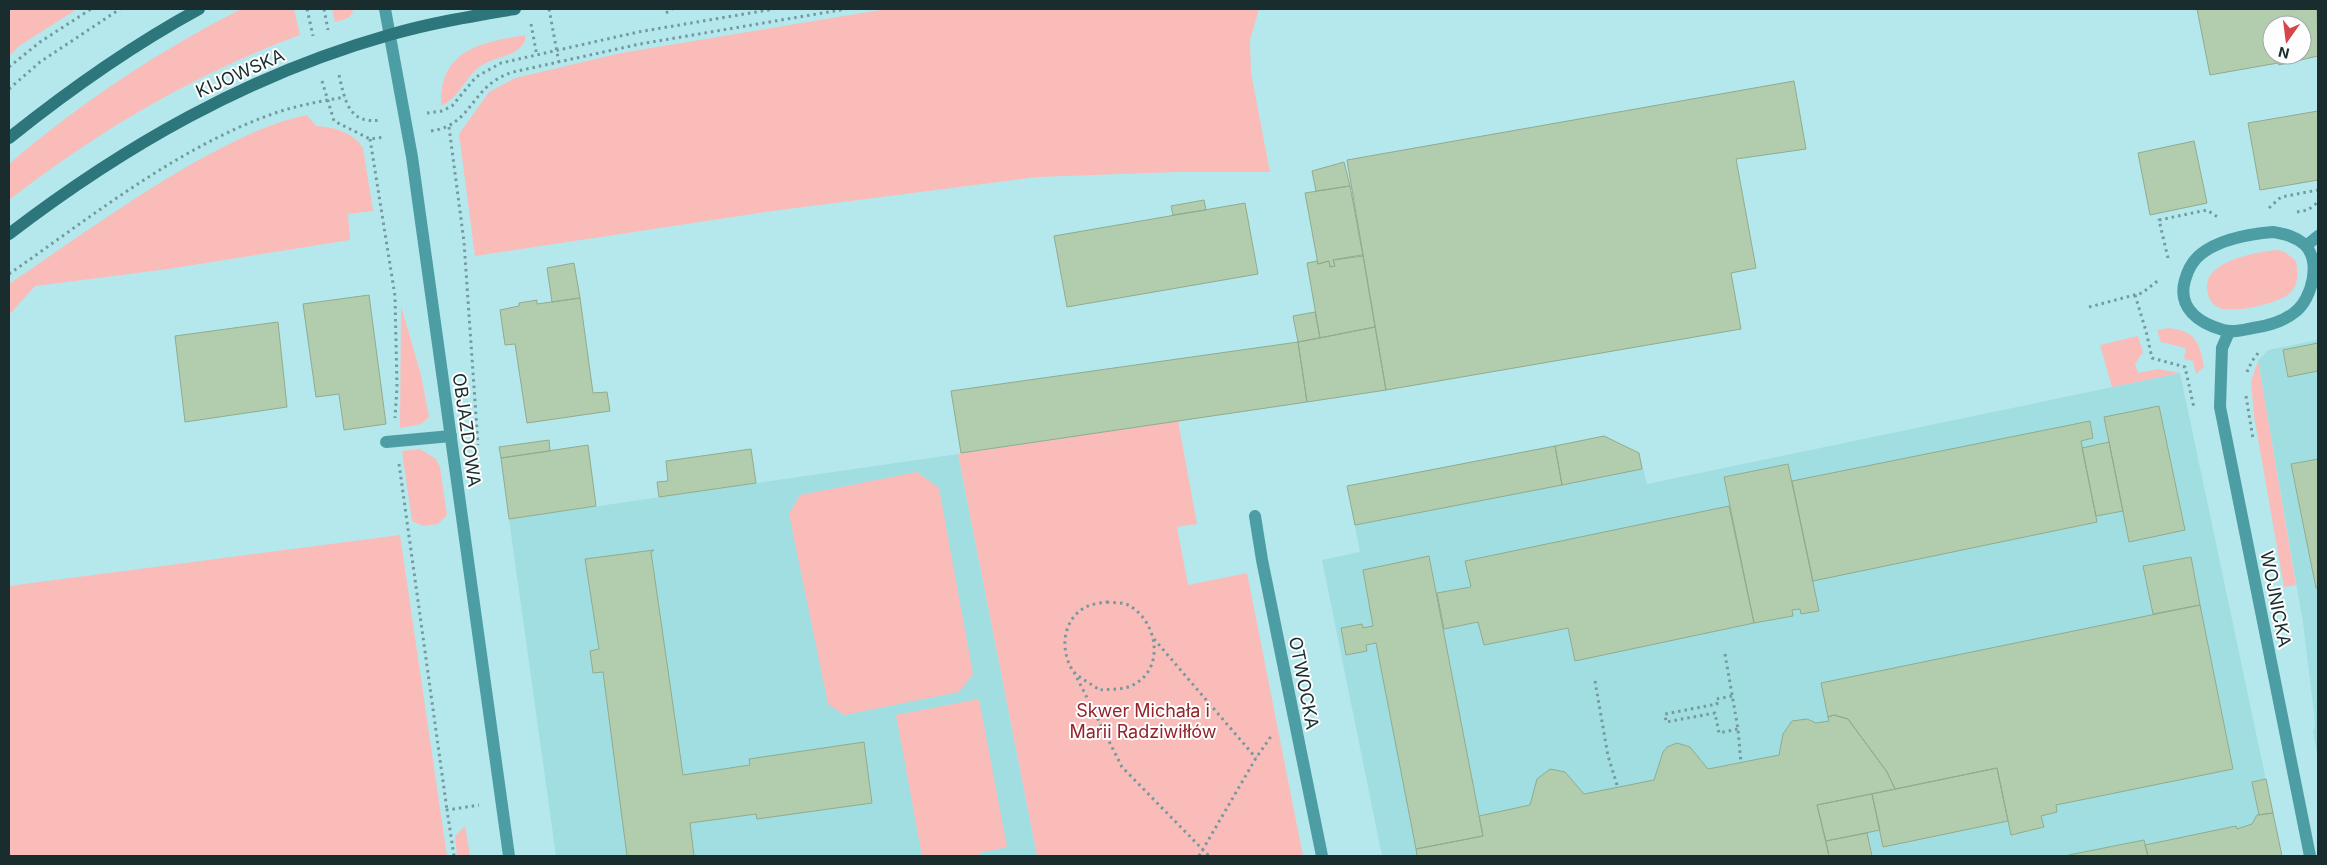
<svg xmlns="http://www.w3.org/2000/svg" width="2327" height="865" font-family="Inter,sans-serif">
  <style>
    .built { fill: #a0dee2 }
    .green { fill: #fabcb9 }
    .building { fill: #b1cdae; stroke: #91ab8d; fill-rule: evenodd }
    .lines { fill: none; stroke-linecap: round; stroke-linejoin: round }
    .path { stroke: #749a9e; stroke-width: 3; stroke-dasharray: 2.5 4; stroke-linecap: butt }
    .lane { stroke: #4d9ea4; stroke-width: 12 }
    .street { stroke: #4d9ea4; stroke-width: 12 }
    .secondary { stroke: #2d767c; stroke-width: 12 }
    .labels { text-anchor: middle; dominant-baseline: central; stroke-width: 4; stroke-linejoin: round; paint-order: stroke }
    .street-label { font-size: 18px; fill: #192d2f; stroke: #fefefe }
    .park-label { font-size: 18px; fill: #92232b; stroke: #fefefe }
  </style>
  <rect width="100%" height="100%" fill="#b5e8ec"/>
  <path class="built" d="M2318 340V760L2313 732 2315 725 2314 713 2303 623 2258 361 2268 350Z
    M2180 373 2282 856H1382L1322 560 1360 552 1347 486 1604 436 1639 453 1647 484Z
    M958 454 1037 856H556L509 519Z"/>
  <path class="green" d="M9 9H77L19 46 9 56Z
    M241 9H294L300 35C194 74 98 131 9 200V164C80 103 157 52 241 9Z
    M332 9H353C353 19 344 19 335 22Z
    M886 9H1259L1250 40 1251 73 1270 172H1177L1037 177 772 211 475 256 459 134 489 92 515 78 621 53Z
    M525 35V41C516 58 494 56 479 67 465 78 458 99 441 106 439 49 480 43 525 35Z
    M307 115 316 126C334 127 353 132 363 148L373 211 348 214 350 240 168 269 35 286 9 315V284C68 244 126 202 188 166 226 145 263 124 307 115Z
    M2277 250 2285 252 2296 261C2298 272 2299 285 2290 293 2280 303 2229 315 2218 307 2210 303 2208 297 2207 288 2205 261 2256 252 2277 250Z
    M401 306 421 375 429 417 421 424 400 428Z
    M2169 328C2196 331 2200 343 2204 367L2196 374 2193 361 2184 359 2186 348 2161 342 2157 330Z
    M2138 336 2143 352 2135 364 2138 373 2158 369 2180 373 2112 387 2100 345Z
    M2258 361 2296 585 2284 587 2254 416 2251 381Z
    M1178 421 1197 524 1177 527 1188 585 1247 573 1303 856H1037L958 454Z
    M420 449 436 459 440 467 447 515 438 524 423 526 412 521 402 451Z
    M917 472 939 488 973 674 959 692 844 715 828 704 789 514 800 495Z
    M400 535 447 856H9V586Z
    M979 699 1007 847 979 853 980 856H922L896 715Z
    M465 826 470 856H457L455 836Z"/>
  <path class="building" d="M2197 9H2317L2318 56 2279 65 2278 63 2210 75ZM2272 25H2302V55H2272Z
    M1794 81 1806 149 1736 159 1756 268 1731 273 1741 329 1386 390 1347 160Z
    M2318 111V180L2260 190 2248 123Z
    M2194 141 2207 203 2150 215 2138 153Z
    M1344 162 1350 186 1316 191 1312 171Z
    M1350 186 1363 256 1333 260 1335 266 1330 267 1329 261 1318 264 1305 193Z
    M1204 200 1206 210 1173 215 1171 206Z
    M1245 203 1258 274 1067 307 1054 236Z
    M1361 255 1363 256 1375 327 1320 338 1307 263 1317 261 1318 264 1329 261 1330 267 1335 266 1333 260Z
    M574 263 580 298 552 302 547 268Z
    M369 295 386 424 344 430 339 394 316 397 303 304Z
    M580 298 593 393 607 392 610 411 527 423 515 344 505 345 500 310 519 306V303L537 300V304Z
    M1315 312 1320 338 1298 342 1293 316Z
    M278 322 287 407 185 422 175 336Z
    M1375 327 1386 390 1307 402 1298 342Z
    M1298 342 1307 402 961 453 951 391Z
    M2318 343V371L2288 377 2283 350Z
    M2159 406 2185 530 2129 542 2104 417Z
    M2090 421 2093 438 2081 441 2097 522 1813 581 1792 481Z
    M1604 436 1639 453 1642 469 1562 485 1555 446Z
    M549 440 550 451 501 458 499 447Z
    M2109 442 2123 511 2096 516 2082 448Z
    M588 445 596 506 509 519 501 458Z
    M1555 446 1562 485 1355 525 1347 486Z
    M751 449 756 483 659 497 657 482 668 481 666 461Z
    M2318 459V588H2316L2291 464Z
    M1788 464 1819 611 1801 614 1800 609 1792 610 1793 616 1754 623 1724 477Z
    M1729 506 1754 623 1575 661 1568 628 1484 645 1478 622 1444 629 1437 593 1471 587 1465 561Z
    M654 550 651 552 683 775 750 765 749 759 864 742 872 803 757 819 756 814 690 823 694 856H627L603 672 593 673 590 651 599 649 585 559Z
    M1429 556 1483 836 1416 849 1376 643 1366 645 1367 651 1346 655 1341 628 1362 624 1363 628 1373 626 1363 570Z
    M2191 557 2200 605 2153 614 2143 566Z
    M2200 605 2233 769 2056 805 2057 812 2041 816 2044 827 2011 835 1997 768 1895 789 1887 772 1848 719 1834 715 1828 717 1821 683Z
    M1834 715 1848 719 1887 772 1895 789 1817 805 1829 856H1417L1416 849 1483 836 1479 816 1530 805 1537 779 1550 769 1565 772 1584 794 1654 780 1663 752 1667 747 1677 743 1690 747 1708 769 1779 755 1783 734 1792 721 1807 719 1816 723 1829 721 1828 717Z
    M1997 768 2008 821 1883 847 1872 794Z
    M2266 779 2273 813 2259 815 2252 782Z
    M1872 794 1880 830 1826 841 1817 805Z
    M2273 813 2282 856H2148L2145 845 2236 826 2237 829 2252 824 2257 815Z
    M1867 833 1872 856H1829L1826 841Z
    M2144 840 2148 856H2064Z"/>
  <g class="lines">
    <path class="path" d="M307 9 313 36
      M324 9 328 30
      M549 9 559 63
      M666 13 672 9
      M531 24 537 56
      M9 67 40 42 91 9
      M339 75C345 101 349 125 381 120
      M322 81 334 121 370 139 385 137
      M9 89 40 62 120 9
      M427 113 442 111 452 106 476 77 501 63 638 32 774 9
      M449 127 464 242 478 445
      M431 131C474 125 470 85 513 72L640 44 846 9
      M370 139 395 296 397 387 395 418
      M2269 208 2281 197 2318 190
      M2297 212 2308 210 2318 202
      M2168 258 2159 220 2207 210 2219 218
      M9 274C94 215 179 146 278 112 300 105 322 101 345 97
      M2135 295 2146 331 2152 358 2185 367 2194 408
      M2089 307 2142 293 2160 279
      M2247 372 2252 361 2259 352
      M2246 396 2253 439
      M399 464 447 810
      M1107 602C1114 603 1124 602 1130 606 1157 622 1166 668 1133 685 1124 690 1110 689 1099 690 1092 684 1079 678 1073 671 1060 651 1062 621 1084 608 1090 604 1100 603 1107 602Z
      M1154 639 1256 758
      M1725 654 1738 729 1741 763
      M1074 672 1122 767 1209 856
      M1595 681 1608 756 1618 788
      M1732 696 1716 699 1717 704 1665 714 1666 722 1715 713 1719 733 1738 729
      M454 856 447 810 479 805
      M1199 856 1256 758 1272 735"/>
    <path class="lane" d="M386 442 451 436"/>
    <path class="street" d="M385 9 412 157 509 856
      M2273 232C2285 234 2294 236 2304 244 2322 261 2312 299 2295 312 2283 322 2268 326 2253 328 2243 330 2233 333 2223 330 2199 323 2177 308 2185 280 2188 269 2192 261 2201 254 2220 239 2249 234 2273 232Z
      M2306 246 2318 236
      M2229 332 2222 348 2220 407 2310 856
      M1255 516 1262 560 1322 856"/>
    <path class="secondary" d="M9 138C69 90 131 46 199 9
      M9 234C124 146 248 75 389 35 430 23 473 16 515 9"/>
  </g>
  <g class="labels">
    <g class="street-label">
      <text transform="translate(240 73) rotate(-24)">KIJOWSKA</text>
      <text transform="translate(467 430) rotate(82)">OBJAZDOWA</text>
      <text transform="translate(2276 599) rotate(79)">WOJNICKA</text>
      <text transform="translate(1304 683) rotate(79)">OTWOCKA</text>
    </g>
    <g class="park-label">
      <text x="1143" y="710">Skwer Michała i<tspan x="1143" dy="21">Marii Radziwiłłów</tspan></text>
    </g>
  </g>
  <rect width="2327" height="865" fill="none" stroke="#192d2f" stroke-width="20"/>
  <g transform="translate(2287 40) rotate(194)"><circle r="24" fill="#fefefe" stroke="#a2aaab"/>
  <path d="M0-4L9 19L0 12L-9 19Z" fill="#d6464c"/>
  <text y="-8" font-size="14" font-weight="bold" text-anchor="middle" fill="#192d2f">N</text>
  </g>
</svg>
